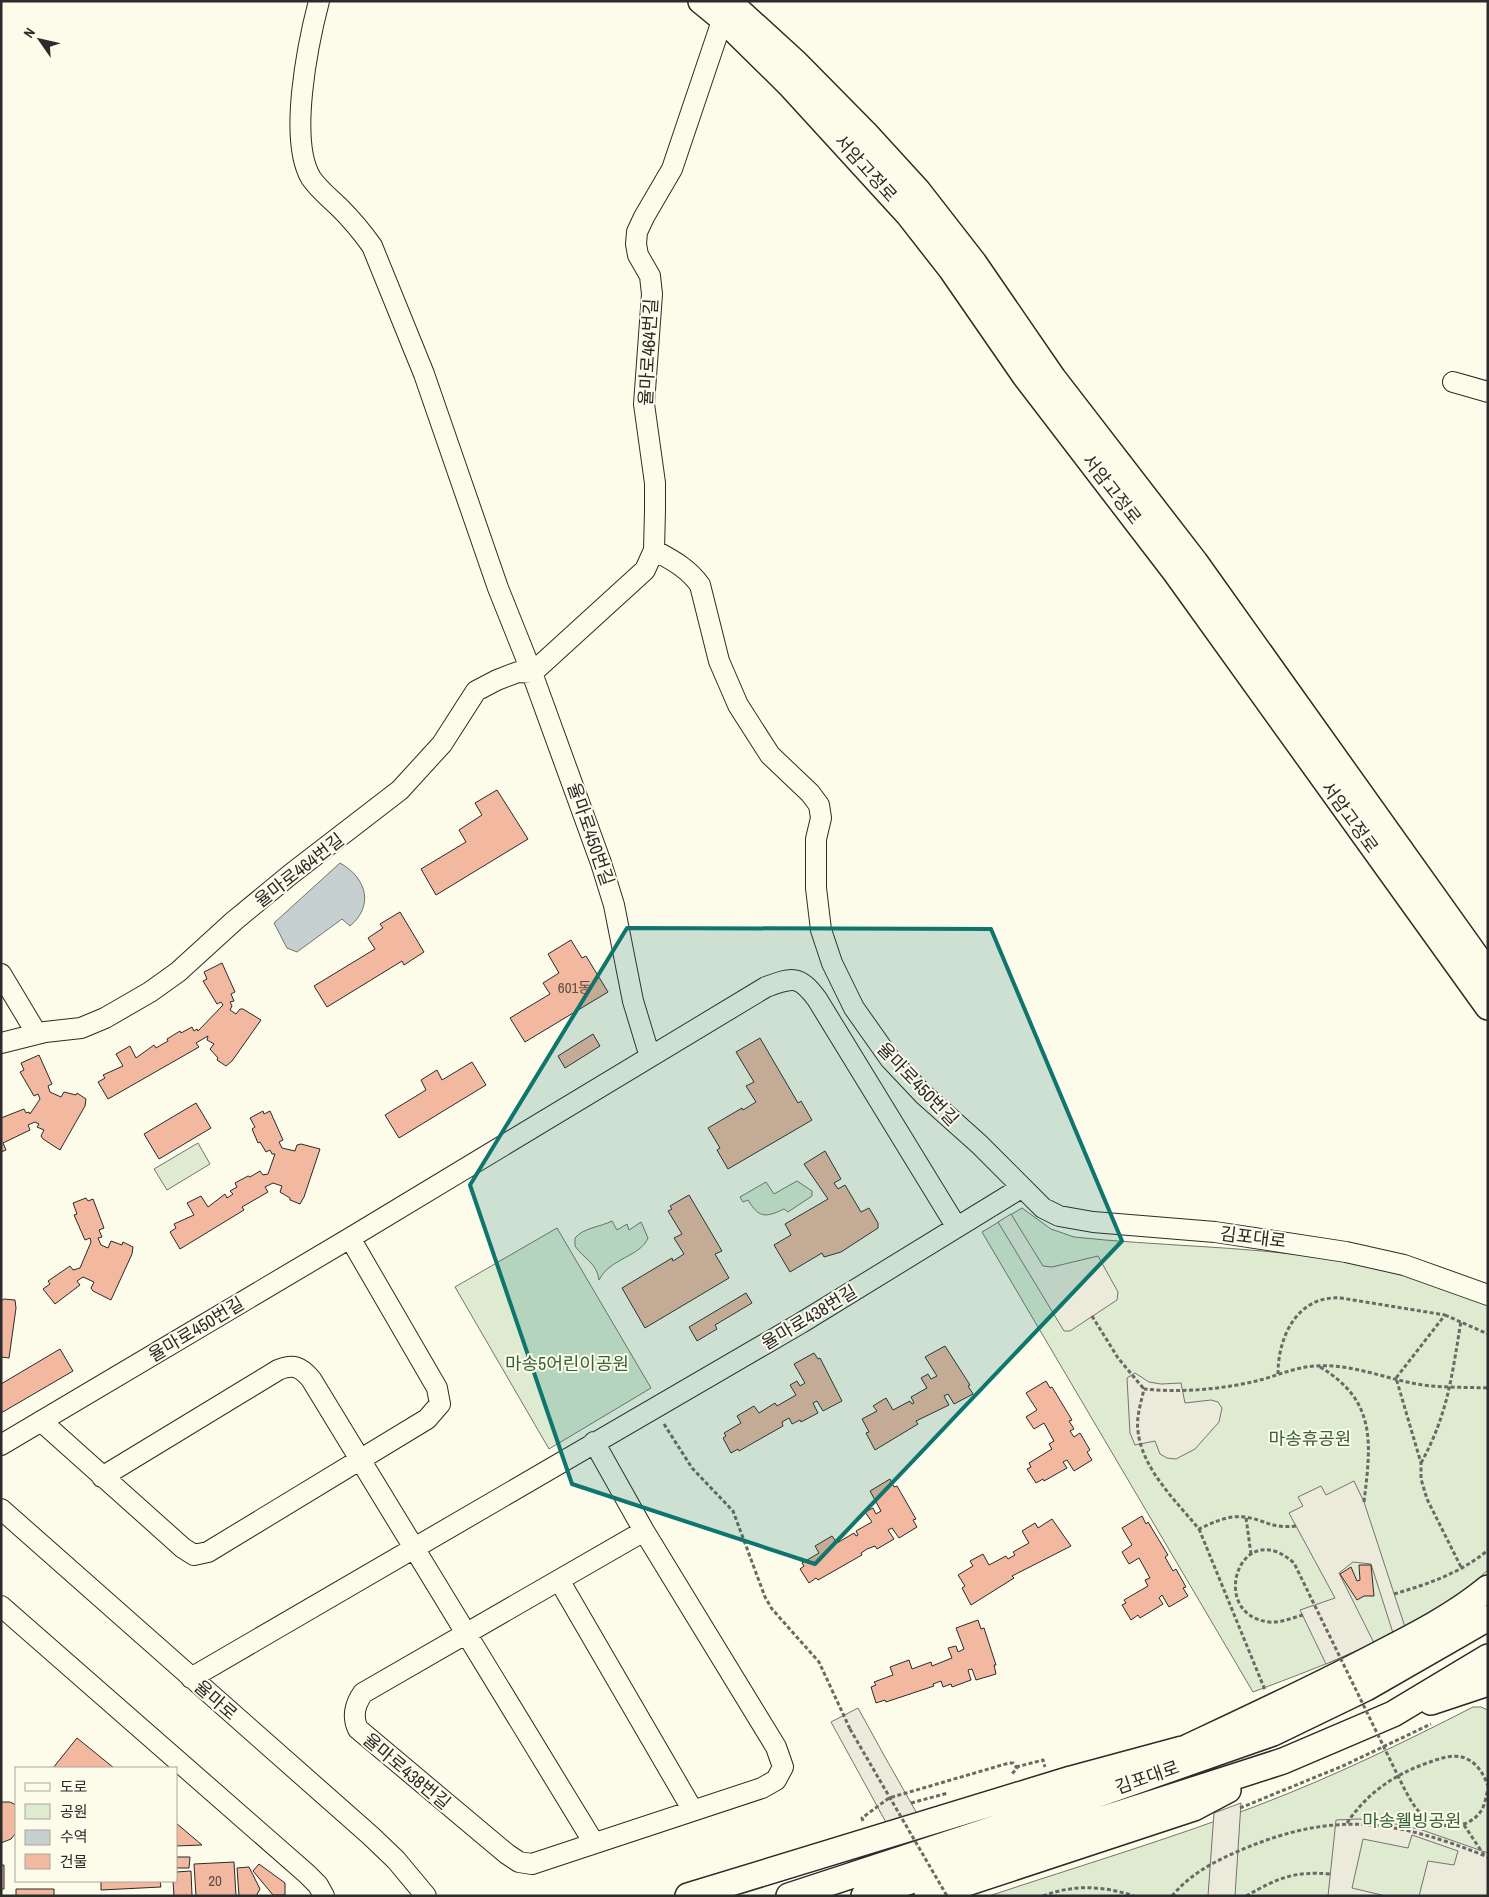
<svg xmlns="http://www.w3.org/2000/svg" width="1489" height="1897" font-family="'Archivo Narrow','Noto Sans KR',sans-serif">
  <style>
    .green { fill: #deebd1; stroke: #74746e }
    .parking { fill: #eceadb; stroke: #74746e }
    .water { fill: #c7d0d0; stroke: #74746e }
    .building { fill: #f2b8a0; stroke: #2b2b2b }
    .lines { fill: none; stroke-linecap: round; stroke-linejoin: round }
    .minor-casing { stroke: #2b2b2b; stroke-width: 22 }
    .major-casing { stroke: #2b2b2b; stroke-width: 28 }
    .path { stroke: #6a6964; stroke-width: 3; stroke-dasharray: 4 2.5; stroke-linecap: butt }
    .minor { stroke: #fdfbea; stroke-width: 20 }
    .major { stroke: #fdfbea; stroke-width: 25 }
    .path-bridge { stroke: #6a6964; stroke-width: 3; stroke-dasharray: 4 2.5; stroke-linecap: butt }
    .marked { fill: #0f766e; fill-opacity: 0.2; stroke: #0f766e; stroke-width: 4; stroke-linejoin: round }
    .labels { text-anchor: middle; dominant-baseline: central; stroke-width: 4; stroke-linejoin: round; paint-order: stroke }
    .number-label { font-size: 15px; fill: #5d4e48 }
    .street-label { font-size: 18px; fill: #2b2b2b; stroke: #fdfbea }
    .park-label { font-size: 18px; fill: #34623c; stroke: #fdfbea }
  </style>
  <rect width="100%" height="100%" fill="#fdfbea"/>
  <path class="green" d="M198 1143 210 1164 167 1190 154 1169Z
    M797 1181 812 1191V1196L788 1212 784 1209C765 1218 759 1218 748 1200L743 1202 740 1197 766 1182 774 1194Z
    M1022 1208 1051 1229 1074 1237C1157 1246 1241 1246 1324 1258 1381 1266 1434 1284 1488 1305V1570C1421 1630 1335 1661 1253 1692L982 1232Z
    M612 1221 617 1230 627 1224 629 1230 641 1222 648 1238C640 1257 610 1258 599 1280 597 1263 584 1259 575 1246V1238C583 1228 600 1227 612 1221Z
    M557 1228 651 1388 549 1449 455 1287Z
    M1473 1707H1481L1488 1710V1896H989C1079 1866 1170 1839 1259 1805 1332 1777 1403 1743 1473 1707Z"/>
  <path class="parking" d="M1011 1214 1043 1266 1052 1267 1098 1256 1118 1292 1117 1300 1070 1331H1064L998 1222Z
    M1135 1373 1149 1382 1161 1384 1181 1383 1185 1403 1211 1400 1218 1402 1222 1408 1219 1422 1195 1449 1176 1459 1167 1458 1160 1454 1155 1441 1135 1445 1130 1433 1127 1378Z
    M1354 1481 1364 1502 1405 1627 1393 1633 1371 1564 1353 1562 1339 1573 1374 1643 1326 1664 1300 1610 1335 1598 1289 1513 1303 1506 1298 1497 1321 1486 1326 1495Z
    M858 1708 885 1757 919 1817 888 1826 831 1722Z
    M1241 1803 1235 1896H1208L1214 1813Z
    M1359 1819 1391 1823 1422 1830 1488 1853V1896H1419L1428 1861 1454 1865 1458 1851 1412 1835 1408 1848 1363 1839 1352 1888 1386 1896H1328L1336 1820Z"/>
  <path class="water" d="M340 863C367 878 374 906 350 926L342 919 297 952 287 948 274 923Z"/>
  <path class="building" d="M497 790 528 839 436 895 421 869 466 842 459 830 482 815 475 803Z
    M400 912 424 952 404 965 402 961 327 1007 314 986 375 949 368 938 383 928 380 924Z
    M571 940 582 958 586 956 608 992 525 1042 510 1018 550 994 543 983 559 973 548 954Z
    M222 963 235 992 231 994 234 1001 230 1002 232 1006 230 1010 236 1014 240 1009H243L261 1020 232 1061 226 1066 217 1060 218 1058 210 1049 214 1044 207 1040 208 1036 196 1043 199 1047 108 1099 98 1082 105 1078 103 1075 123 1066 116 1054 130 1046 136 1058 154 1045 156 1048 168 1041 167 1039 180 1031 181 1033 192 1027 194 1031 197 1029 198 1031 223 1005 221 1002 217 1004 203 981 207 979 204 972Z
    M593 1034 600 1046 565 1068 558 1056Z
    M760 1038 798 1103 801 1101 812 1120 728 1169 717 1150 720 1148 708 1128 742 1108 743 1110 756 1102 746 1086 754 1082 736 1052Z
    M39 1055 52 1084 48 1086 50 1092 61 1097 64 1092 76 1095 77 1093 86 1099 85 1106 60 1150 43 1139 41 1136 44 1130 37 1127 39 1124 35 1122 28 1125 30 1130 3 1143 6 1150 1 1152V1118L24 1109 26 1113 29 1112 30 1114 40 1099 38 1094 34 1096 20 1072 24 1070 21 1063Z
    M472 1062 486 1085 399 1138 385 1115 426 1090 421 1080 437 1070 442 1080Z
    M196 1103 211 1128 159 1159 144 1134Z
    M263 1111 264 1114 270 1111 283 1140 279 1142 282 1148 295 1151 297 1145 301 1144 320 1149 304 1197 300 1204 290 1200V1198L280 1192 282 1186 273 1183 265 1187 268 1192 242 1207 244 1210 180 1249 170 1232 176 1228 174 1224 194 1215 187 1203 201 1196 208 1207 225 1194 227 1198 233 1194 230 1191 237 1187 235 1183 248 1176 250 1177 260 1171 263 1175 268 1174 275 1154H272L270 1150 266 1152 260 1142 258 1143 252 1129 255 1127 250 1118Z
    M825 1151 841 1179 834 1183 838 1189 845 1185 861 1212 869 1208 878 1223V1228L841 1252 824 1257 822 1253 790 1272 774 1245 791 1235 785 1224 828 1199 804 1164Z
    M689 1195 722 1251 715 1254 729 1278 645 1328 622 1288 672 1258 673 1261 684 1254 674 1238 682 1234 668 1211 672 1209 670 1206Z
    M86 1198 88 1201 93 1199 104 1228 99 1230 102 1237 98 1238 101 1245 108 1248 111 1241 122 1245 123 1242 133 1247 132 1254 111 1300 93 1291 91 1288 94 1282 83 1277 77 1281 80 1285 55 1304 43 1289 50 1284 48 1281 70 1266 73 1270 80 1268 91 1242 90 1238 85 1240 74 1215 77 1214 73 1203Z
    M746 1293 752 1303 715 1325 717 1329 697 1341 689 1327Z
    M4 1299 15 1300 16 1308 9 1358 1 1357V1301Z
    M945 1346 970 1385 968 1386 973 1394 954 1404 948 1394 944 1396 949 1405 916 1421 918 1424 875 1450 866 1433 869 1432 862 1419 877 1411 873 1406 886 1398 893 1410 910 1401 912 1404 914 1403 911 1397 927 1388 921 1378 928 1374 931 1379 937 1376 925 1357Z
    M60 1349 73 1371 1 1413V1384Z
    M814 1353 818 1359 820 1358 842 1401 823 1411 817 1401 813 1403 818 1413 801 1422 800 1420 792 1424 789 1418 782 1422 783 1426 739 1451 738 1449 731 1453 723 1438 726 1436 724 1433 741 1423 737 1416 754 1406 759 1413 775 1403 777 1406 796 1395 790 1385 797 1381 800 1386 805 1383 794 1364Z
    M1046 1381 1050 1388 1052 1387 1072 1420 1069 1421 1074 1429 1070 1431 1074 1437 1080 1433 1090 1450 1087 1452 1092 1460 1074 1471 1067 1460 1063 1462 1067 1468 1044 1481 1043 1479 1036 1483 1027 1469 1031 1467 1029 1463 1052 1449 1049 1444 1054 1441 1044 1423 1034 1429 1026 1417 1037 1410 1026 1393Z
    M890 1479 894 1487 897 1486 916 1519 913 1520 917 1527 899 1538 892 1528 888 1530 894 1539 877 1549 875 1546 867 1549 861 1553 862 1555 818 1580 816 1578 809 1583 800 1569 804 1566 802 1563 819 1553 815 1546 832 1536 837 1543 854 1533 856 1536 858 1535 856 1531 872 1522 865 1512 873 1508 876 1514 881 1511 870 1491Z
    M1142 1516 1146 1524 1148 1522 1168 1555 1165 1557 1173 1571 1176 1569 1186 1587 1183 1588 1188 1596 1169 1607 1162 1595 1159 1598 1163 1604 1140 1618 1138 1615 1131 1620 1122 1605 1126 1603 1124 1600 1148 1586 1145 1580 1150 1578 1139 1558 1129 1564 1122 1552 1132 1545 1122 1528Z
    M1052 1519 1071 1546 1012 1576 1014 1578 971 1605 962 1588 965 1586 958 1575 973 1566 970 1561 983 1554 989 1565 1006 1556 1008 1559 1015 1555 1013 1552 1029 1543 1022 1531 1035 1523 1038 1528Z
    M1359 1565H1371L1374 1596H1364L1357 1600 1340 1574 1351 1567 1357 1581 1360 1580Z
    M978 1620 981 1629 984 1628 996 1665H994L996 1674 976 1680 972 1669 968 1670 971 1680 952 1687 951 1684 943 1687 941 1681 933 1684 934 1686 886 1702 885 1700 876 1703 871 1687 876 1685 874 1682 893 1675 890 1667 909 1660 912 1669 931 1662 932 1666 952 1658 948 1648 956 1646 958 1652 964 1649 956 1628Z
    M77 1738 114 1768H53Z
    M1 1802H10L16 1805V1833L11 1839 1 1843Z
    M176 1823 202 1845 176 1846Z
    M176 1857H190L189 1868H176Z
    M234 1862 236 1896H196L194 1864Z
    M259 1864 285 1883V1895H273L253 1871Z
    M1 1865H4V1889H1Z
    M249 1867 260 1889 256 1896H239L237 1868Z
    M191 1871 192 1896H174L173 1881H176V1872Z
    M101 1881H160L161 1887 101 1890Z
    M16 1889H54V1896H16Z"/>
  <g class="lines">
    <g class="minor-casing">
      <path id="minor" d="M319 1C308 43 288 140 311 178 319 190 330 198 340 208 352 220 362 232 372 246L424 374 498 588 532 673 601 863 614 905 633 1001 650 1057
        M1453 382 1488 392
        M654 550C672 560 688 568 700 585L719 661 738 705 770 755 810 793 819 805 821 818 816 839V888L821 930 832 963 854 1008 890 1059 923 1094 979 1144 1043 1208 1059 1216 1093 1222 1215 1232 1346 1252 1404 1265 1488 1295
        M1 974 37 1034
        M1 1043 45 1032 81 1028 105 1018 150 992 178 972 234 921 291 874 400 790 442 744 476 691 497 680 518 672 532 673 645 570 654 550 655 510V483L644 404 652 294 650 276 638 255 636 244 637 232 644 217 672 169 727 6
        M41 1421 183 1548 194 1555 208 1552 427 1419 440 1404 437 1388 350 1238
        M594 1442 644 1531 776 1747 783 1767 776 1780 762 1788 532 1864 519 1862 507 1854 358 1729C352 1717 355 1704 363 1693L644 1531
        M1 1445 350 1238 766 987C793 977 799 975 817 999L956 1226
        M102 1477 278 1370C293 1364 300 1366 311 1379L594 1843
        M1 1509 371 1836 396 1860 426 1896
        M559 1580 692 1809
        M1 1606 307 1874 318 1885 324 1896
        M191 1678 801 1323 1021 1188"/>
    </g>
    <g class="major-casing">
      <path id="major" d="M701 1 723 19 790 85 908 214 951 269 1025 376 1176 573 1488 1007
        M728 1 796 63 865 133 918 191 974 263 1053 378 1195 562 1488 973
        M1431 1702 1488 1683
        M1186 1748C1252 1717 1317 1687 1381 1653 1418 1634 1455 1615 1488 1588
        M688 1896 1071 1779 1182 1749
        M789 1896 1070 1804 1273 1733 1366 1688 1488 1618
        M864 1896 1283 1761 1393 1714 1488 1657
        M927 1896 1194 1808 1228 1790"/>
    </g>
    <path class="path" d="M1445 1315 1488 1334
      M1092 1316 1118 1358 1144 1389
      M1320 1367C1377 1401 1371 1443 1364 1502
      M1278 1374C1278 1337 1297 1295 1341 1298L1445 1315 1396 1378 1421 1463V1479L1427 1499 1462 1569
      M664 1424 692 1468 733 1511 765 1597 772 1609 819 1662 850 1729
      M1421 1463C1448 1414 1452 1375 1461 1321
      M1246 1518 1251 1554
      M1296 1526C1271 1529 1266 1520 1245 1517 1228 1515 1214 1522 1199 1529 1176 1501 1142 1469 1138 1431 1136 1417 1141 1403 1144 1389 1182 1393 1227 1389 1264 1379 1281 1374 1297 1367 1315 1366 1352 1363 1388 1380 1423 1385 1445 1388 1466 1387 1488 1388
      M1199 1529 1265 1690
      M1394 1594C1428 1584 1461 1573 1488 1550
      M1016 1767 1043 1760 1045 1767
      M911 1803 948 1793
      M1240 1808 1345 1765 1431 1724
      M863 1821 862 1818 889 1798 1009 1763H1013L1017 1768 1012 1774
      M1347 1823C1368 1792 1395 1774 1430 1762 1441 1758 1456 1753 1467 1759 1478 1764 1484 1775 1488 1786
      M1464 1825 1484 1855
      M1043 1896C1074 1884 1104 1886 1134 1896
      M1172 1896C1190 1874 1215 1861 1241 1850 1335 1810 1396 1820 1488 1857
      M1246 1896C1278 1878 1293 1871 1331 1874"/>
    <use href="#minor" class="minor"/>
    <use href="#major" class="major"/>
    <path class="path-bridge" d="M1303 1615C1292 1618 1280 1623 1269 1622 1207 1615 1240 1514 1294 1563L1400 1780C1407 1794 1414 1809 1426 1818 1443 1830 1469 1829 1481 1811 1485 1805 1486 1796 1488 1789
      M850 1729 947 1896"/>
  </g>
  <path class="marked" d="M627 928 991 929 1122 1241 815 1564 572 1484 470 1185Z"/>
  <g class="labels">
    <g class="number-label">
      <text x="575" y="987">601동</text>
      <text x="215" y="1880">20</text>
    </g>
    <g class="street-label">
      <text transform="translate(866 168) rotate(48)">서암고정로</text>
      <text transform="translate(648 352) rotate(-87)">율마로464번길</text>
      <text transform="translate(1112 489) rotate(52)">서암고정로</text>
      <text transform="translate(1350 817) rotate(54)">서암고정로</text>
      <text transform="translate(591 834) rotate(71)">율마로450번길</text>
      <text transform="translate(299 870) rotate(-38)">율마로464번길</text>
      <text transform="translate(918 1084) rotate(46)">율마로450번길</text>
      <text transform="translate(1253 1237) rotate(7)">김포대로</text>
      <text transform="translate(809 1317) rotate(-31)">율마로438번길</text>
      <text transform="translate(196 1329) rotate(-31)">율마로450번길</text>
      <text transform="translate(216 1700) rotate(41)">율마로</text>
      <text transform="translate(407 1771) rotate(40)">율마로438번길</text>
      <text transform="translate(1147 1777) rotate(-19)">김포대로</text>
    </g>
    <g class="park-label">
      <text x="567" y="1363">마송5어린이공원</text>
      <text x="1310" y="1438">마송휴공원</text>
      <text x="1412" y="1820">마송웰빙공원</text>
    </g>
  </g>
  <rect width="1489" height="1897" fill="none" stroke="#2b2b2b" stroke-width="5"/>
  <rect x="15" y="1767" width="162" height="115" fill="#fdfbea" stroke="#a9a89e"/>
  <rect x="25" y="1783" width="25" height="8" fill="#fdfbea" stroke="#a9a89e"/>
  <text x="60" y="1792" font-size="15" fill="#2b2b2b">도로</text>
  <rect x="25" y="1804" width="25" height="15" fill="#deebd1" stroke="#a9a89e"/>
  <text x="60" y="1817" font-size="15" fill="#2b2b2b">공원</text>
  <rect x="25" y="1830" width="25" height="15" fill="#c7d0d0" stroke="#a9a89e"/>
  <text x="60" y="1842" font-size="15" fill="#2b2b2b">수역</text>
  <rect x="25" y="1854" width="25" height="15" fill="#f2b8a0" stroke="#a9a89e"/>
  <text x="60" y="1867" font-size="15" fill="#2b2b2b">건물</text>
  <g transform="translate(40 40) rotate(304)" stroke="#fdfbea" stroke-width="4" paint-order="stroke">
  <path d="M0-4L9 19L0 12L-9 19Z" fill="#2b2b2b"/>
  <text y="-8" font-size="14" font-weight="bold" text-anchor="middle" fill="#2b2b2b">N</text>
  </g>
</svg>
